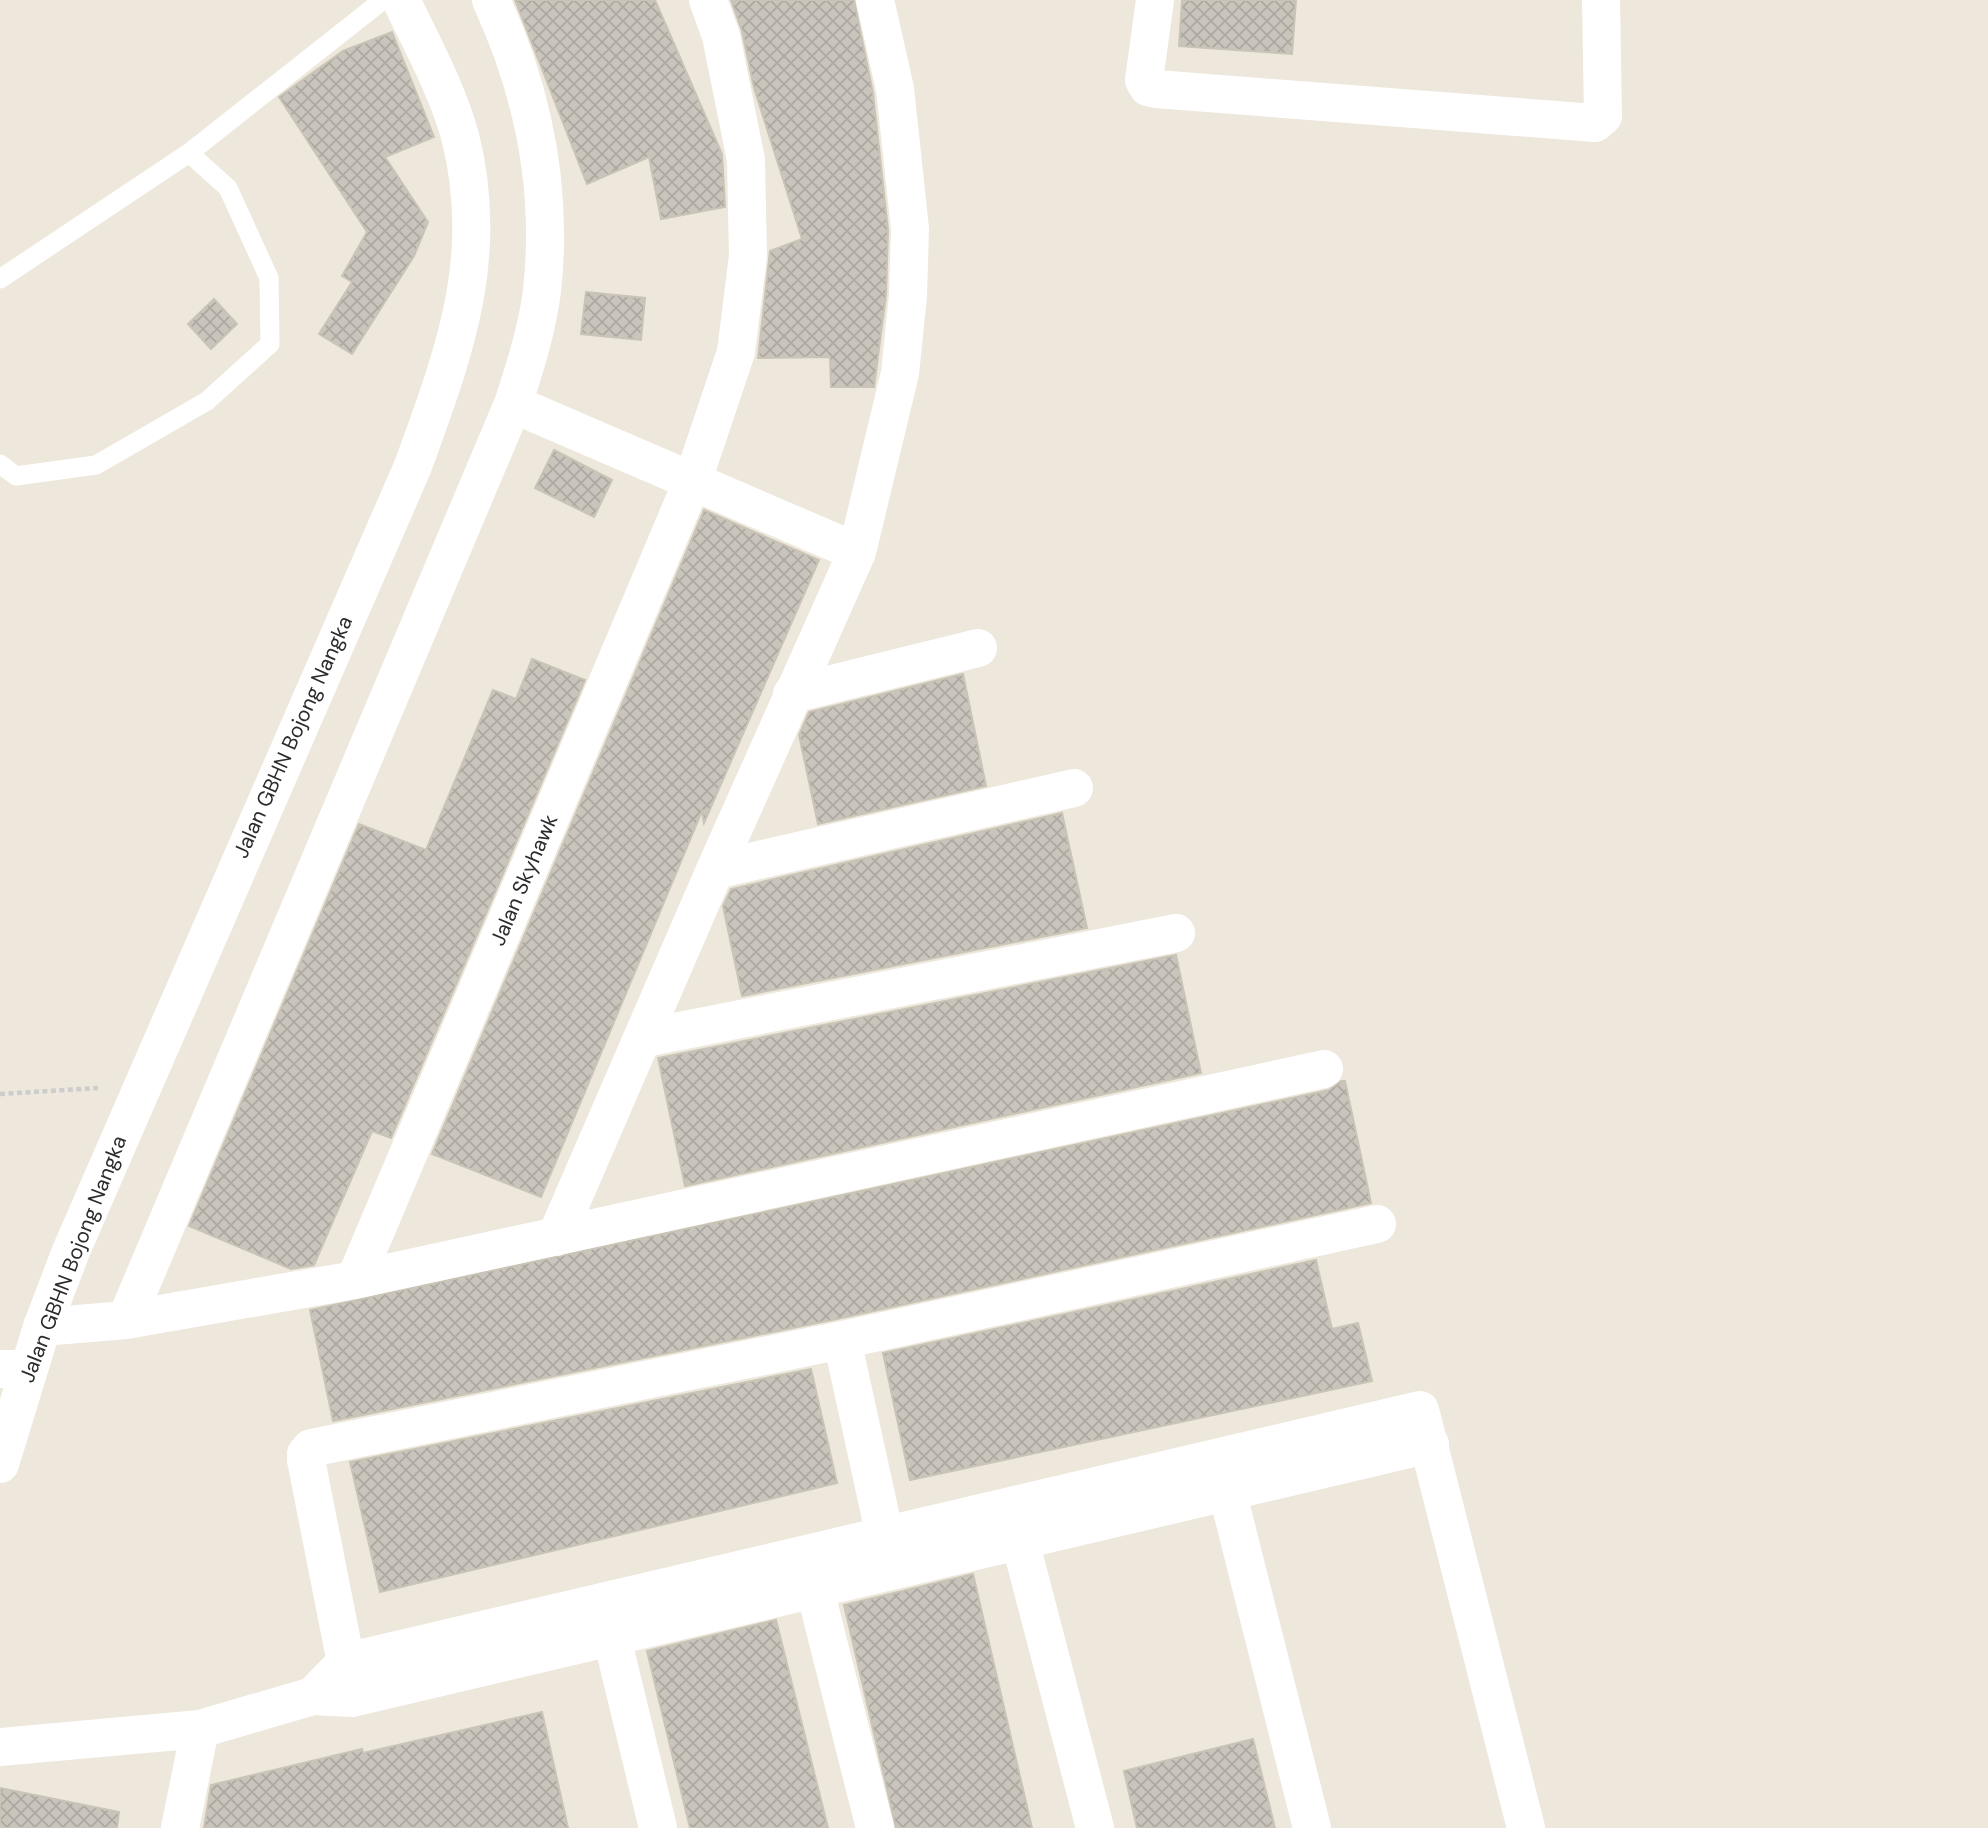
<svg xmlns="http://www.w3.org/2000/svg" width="1988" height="1828" font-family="'DM Sans',sans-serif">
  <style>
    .building { fill: url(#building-cross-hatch); stroke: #c9c4b6; stroke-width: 2 }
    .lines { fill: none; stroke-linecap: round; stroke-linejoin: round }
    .path { stroke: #ccc; stroke-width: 4.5; stroke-dasharray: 5 3.5; stroke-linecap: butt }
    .service { stroke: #fff; stroke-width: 19 }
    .minor { stroke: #fff; stroke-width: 38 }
    .tertiary { stroke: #fff; stroke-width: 38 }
    .labels { text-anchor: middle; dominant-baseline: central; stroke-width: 6; stroke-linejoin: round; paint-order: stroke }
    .street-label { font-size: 21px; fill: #2b2b2b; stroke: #fff }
  </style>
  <defs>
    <pattern id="building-cross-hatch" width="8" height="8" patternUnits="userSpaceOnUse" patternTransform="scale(1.75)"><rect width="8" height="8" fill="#c9c5bc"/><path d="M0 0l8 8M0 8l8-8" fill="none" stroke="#ada9a2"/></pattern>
  </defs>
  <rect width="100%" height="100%" fill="#eee8dc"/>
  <path class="building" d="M515 0H655L722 154 725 207 661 219 649 157 587 184Z
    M731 0H854L873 93 888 230 886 295 874 387H831L830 357 758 358 770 251 802 239 754 88 742 31Z
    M1182 0H1296L1292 54 1179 46Z
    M392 32 434 137 385 157 428 222 414 256 352 354 319 334 352 282 342 276 367 232 279 97 343 51Z
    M586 292 645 298 641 340 581 334Z
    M214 299 237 324 211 349 188 324Z
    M554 450 612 480 594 517 535 488Z
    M704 510 819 560 704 823 702 811 541 1197 432 1154Z
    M532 659 585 680 391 1138 372 1131 314 1265 291 1269 189 1226 359 824 426 850 493 690 516 699Z
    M963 674 986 786 818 824 799 735 809 712Z
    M1062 813 1087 928 742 996 723 906 731 889Z
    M1176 955 1201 1073 685 1186 658 1058Z
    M1341 1081H1345L1371 1203 837 1319 333 1421 310 1310 1329 1090Z
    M1316 1260 1332 1329 1358 1323 1372 1381 910 1480 883 1353Z
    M811 1369 837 1483 380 1592 350 1462Z
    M973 1574 1032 1828H896L844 1605Z
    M776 1620 828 1828H690L647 1651Z
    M542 1712 568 1828H204L211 1785 362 1749 363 1753Z
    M1253 1739 1275 1828H1137L1124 1771Z
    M0 1788 119 1812 117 1828H0Z"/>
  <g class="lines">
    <path class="path" d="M0 1094 98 1088"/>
    <path class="service" d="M0 279 189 153 383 0
      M0 464 16 476 96 465 207 401 270 344 269 278 228 188 189 153"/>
    <path class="minor" d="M491 0C533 91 553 190 542 291 537 330 525 367 513 404L126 1320 355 1280 1324 1069
      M1155 0 1144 80 1148 87 1156 89 1595 123 1603 116 1601 0
      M513 404 857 552
      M792 694 978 648
      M715 870 1074 788
      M644 1038 1176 933
      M556 1237 715 870 857 552 900 373 908 296 910 229 903 163 895 89 875 0
      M355 1280 693 480 736 352 748 256 746 160 721 36 708 0
      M42 1327 126 1320
      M842 1340 890 1559
      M0 1369H28
      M1221 1467 1312 1828
      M1020 1541 1095 1828
      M809 1566 875 1828
      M606 1613 658 1828
      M351 1688 306 1460V1454L311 1448 842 1340 1377 1224
      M313 1696 346 1662 1420 1410 1526 1828
      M0 1747 200 1729 313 1696 352 1698 1430 1444
      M180 1828 200 1729"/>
    <path class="tertiary" d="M0 1464 42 1327 71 1251 413 466C454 353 491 258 460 136 447 89 422 44 401 0"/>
  </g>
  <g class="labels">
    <g class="street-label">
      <text transform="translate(293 737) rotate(-66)">Jalan GBHN Bojong Nangka</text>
      <text transform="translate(524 880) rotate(-67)">Jalan Skyhawk</text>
      <text transform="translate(73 1259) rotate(-69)">Jalan GBHN Bojong Nangka</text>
    </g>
  </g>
</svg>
